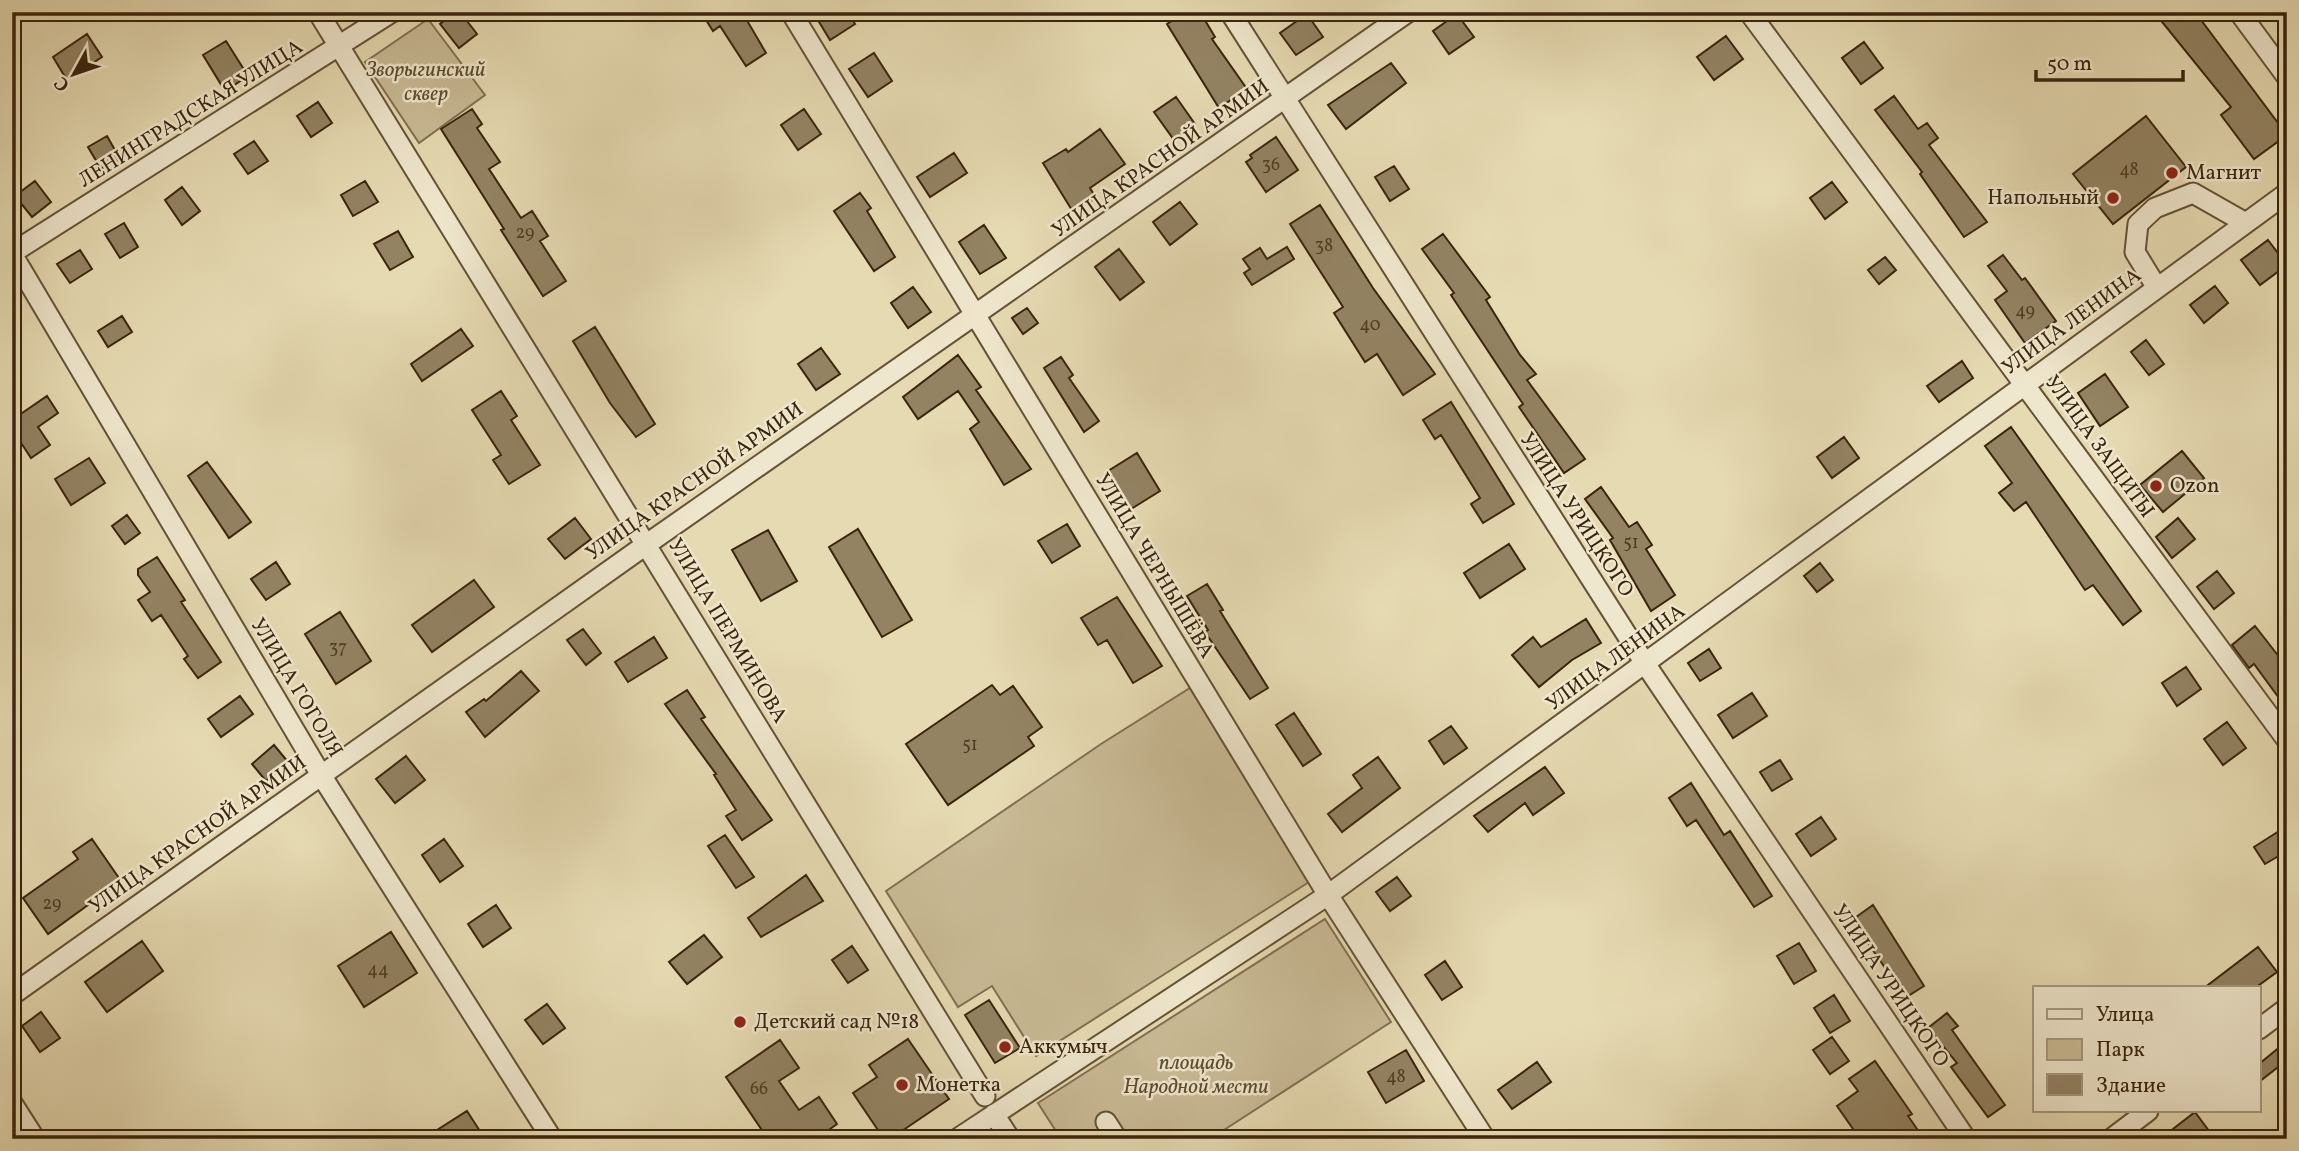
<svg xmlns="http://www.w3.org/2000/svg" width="2299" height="1151" font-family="Vollkorn,serif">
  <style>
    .green { fill: #c9bb96; stroke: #827052; stroke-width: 2 }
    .building { fill: #938363; stroke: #3a240d; stroke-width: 2 }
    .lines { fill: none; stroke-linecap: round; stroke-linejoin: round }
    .minor-casing { stroke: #655236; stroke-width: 23 }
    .minor { stroke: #efe7cd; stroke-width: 19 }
    .poi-dot { fill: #8f2418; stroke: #efe7cd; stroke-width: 2.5 }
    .labels { text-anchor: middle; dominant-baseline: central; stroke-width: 5; stroke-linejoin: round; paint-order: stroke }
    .number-label { font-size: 18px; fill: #503c22 }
    .park-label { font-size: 21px; font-style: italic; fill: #5e4a2f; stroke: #efe7cd }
    .street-label { font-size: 21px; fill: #3a240d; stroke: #efe7cd }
    .poi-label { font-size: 21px; fill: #3a240d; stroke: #efe7cd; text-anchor: start }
  </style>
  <rect width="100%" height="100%" fill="#e6dab2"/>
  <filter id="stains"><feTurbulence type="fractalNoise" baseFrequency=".00286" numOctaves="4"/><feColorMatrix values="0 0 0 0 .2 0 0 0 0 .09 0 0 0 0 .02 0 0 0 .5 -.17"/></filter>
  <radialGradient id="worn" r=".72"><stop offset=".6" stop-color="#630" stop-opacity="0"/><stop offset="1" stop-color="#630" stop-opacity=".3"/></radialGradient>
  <path class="green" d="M428 19 485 95 419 143 365 62Z
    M1190 688 1309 882 1036 1056 992 986 958 1007 886 891 1101 744Z
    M1325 919 1391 1022 1210 1139H1061L1038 1103Z"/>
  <path class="building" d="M455 12H460L477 34 459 48 440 24Z
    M701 12H742L766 53 746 66 720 26 713 31Z
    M813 12H847L855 24 830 40Z
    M1186 12H1200L1215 37 1212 39 1247 89 1219 108 1167 24Z
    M2154 12H2195L2287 135 2254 159 2221 115 2231 107Z
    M1307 14 1323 37 1296 55 1280 33Z
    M1457 14 1474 37 1449 54 1433 31Z
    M87 34 102 57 67 80 53 57Z
    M1726 36 1743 59 1714 80 1697 57Z
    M226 41 248 76 225 91 203 55Z
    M1864 42 1883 68 1861 84 1842 58Z
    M874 53 892 81 868 97 849 69Z
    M1391 63 1406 83 1346 129 1328 105Z
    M1894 96 1918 129 1927 123 1938 138 1929 145 1987 222 1964 237 1920 174 1922 172 1875 110Z
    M1176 97 1195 124 1174 140 1154 112Z
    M318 102 332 123 311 137 297 116Z
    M472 109 482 124 477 128 500 162 489 169 521 218 532 211 548 236 540 241 566 281 543 296 501 230 504 229 441 129Z
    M804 109 821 134 798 150 781 125Z
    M2146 116 2186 167 2113 224 2073 174Z
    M1100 129 1125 164 1090 188 1096 198 1073 212 1043 163 1066 149 1068 152Z
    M107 136 120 159 101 169 88 147Z
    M1276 137 1298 170 1266 192 1246 162 1252 158 1250 155Z
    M254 141 268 161 248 174 234 154Z
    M954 153 967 173 930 197 917 177Z
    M1394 166 1409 189 1390 201 1375 177Z
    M35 181 51 202 32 217 15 196Z
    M365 181 378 202 353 216 341 195Z
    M1832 182 1847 202 1825 219 1810 198Z
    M182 187 200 211 182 225 165 200Z
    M860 193 871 208 867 211 895 257 874 271 834 211Z
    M1180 202 1197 224 1170 245 1153 222Z
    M1320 205 1373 288 1435 374 1403 395 1377 354 1365 362 1334 313 1343 307 1290 224Z
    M124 223 138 247 120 258 105 234Z
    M984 225 1006 258 980 274 959 242Z
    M398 231 413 257 390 270 374 244Z
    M1443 234 1490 297 1486 300 1520 355 1536 374 1527 380 1585 459 1564 473 1519 407 1523 404 1451 295 1454 293 1422 249Z
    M2268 240 2287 265 2260 285 2241 260Z
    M1287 247 1294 259 1252 285 1244 273 1250 269 1243 259 1260 248 1267 259Z
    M1119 249 1144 282 1120 300 1095 267Z
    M80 250 92 269 70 283 57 264Z
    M2003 255 2022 280 2025 278 2056 321 2025 343 1995 300 2007 291 1988 266Z
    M1885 257 1896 270 1879 284 1868 270Z
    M2215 286 2228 303 2204 323 2190 305Z
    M913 287 931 312 908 328 891 303Z
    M1027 308 1038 323 1023 334 1012 318Z
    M122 316 132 332 108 347 98 331Z
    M595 327 655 424 636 437 610 403 573 341Z
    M461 329 473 346 422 381 411 364Z
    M2146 340 2164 364 2149 375 2131 352Z
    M821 348 840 374 816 390 798 364Z
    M958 355 981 387 976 390 1031 469 1004 485 970 429 979 422 958 391 918 419 903 397Z
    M1061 357 1073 375 1069 378 1099 421 1084 432 1044 368Z
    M1962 361 1973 378 1939 402 1927 386Z
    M2105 374 2128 407 2100 426 2078 393Z
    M501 391 517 416 511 420 540 465 509 484 493 460 501 455 472 410Z
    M47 396 58 413 38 427 50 445 31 458 12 429V420Z
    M1451 402 1514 504 1483 523 1471 504 1480 498 1441 435 1435 439 1423 420Z
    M2011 427 2141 611 2123 625 2093 585 2085 590 2026 502 2014 511 1999 493 2012 483 1985 446Z
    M1844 437 1859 458 1832 478 1817 457Z
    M2182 451 2204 478 2163 512 2140 485Z
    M1137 453 1160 491 1131 509 1108 471Z
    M89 458 105 483 71 505 55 479Z
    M207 462 251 522 229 538 188 476Z
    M1601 487 1629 527 1637 522 1652 545 1646 549 1675 595 1651 611 1610 540 1613 538 1585 499Z
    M127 515 140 533 125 544 112 526Z
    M575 518 591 539 565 559 548 539Z
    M2178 518 2195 539 2172 558 2156 537Z
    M1067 524 1080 546 1052 563 1038 541Z
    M858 529 912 620 882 637 829 547Z
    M768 530 797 581 761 601 732 550Z
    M1509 544 1525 569 1480 598 1464 573Z
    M157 557 185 600 181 602 221 662 198 678 184 659 188 656 161 615 152 621 138 600 150 592 138 575V569Z
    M276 562 290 584 266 600 251 579Z
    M1820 563 1833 580 1817 592 1804 576Z
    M2217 571 2234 593 2214 609 2197 587Z
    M474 580 494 607 432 652 412 625Z
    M1207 584 1223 610 1220 611 1268 688 1250 699 1205 632 1208 630 1187 596Z
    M1117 597 1162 666 1133 683 1107 640 1098 645 1081 618Z
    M340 612 371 661 336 684 305 634Z
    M1586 619 1601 643 1572 660 1539 687 1512 655 1533 637 1541 647Z
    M2255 626 2287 667V709L2254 664 2249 668 2232 645Z
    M583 629 601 653 586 665 567 640Z
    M654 637 667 658 628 682 615 662Z
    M1709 649 1721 668 1700 681 1688 663Z
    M2186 667 2201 689 2177 706 2162 683Z
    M521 671 539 691 485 737 466 712 484 699 486 701Z
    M992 685 1000 695 1013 686 1042 727 1028 737 1034 746 948 805 906 744Z
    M687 690 705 717 701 719 772 820 742 840 726 816 736 810 714 775 716 774 665 704Z
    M1752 693 1767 716 1733 738 1718 715Z
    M240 696 253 714 221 737 208 719Z
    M1294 713 1321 754 1303 766 1276 725Z
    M2227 722 2246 748 2223 765 2204 739Z
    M1451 726 1467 748 1444 764 1429 741Z
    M274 745 288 762 266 781 252 764Z
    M406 756 425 780 395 803 376 779Z
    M1378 757 1400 788 1342 832 1328 814 1362 788 1353 775Z
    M1780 760 1792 779 1772 791 1760 772Z
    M1545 767 1564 793 1533 815 1525 803 1488 832 1474 816Z
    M1691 783 1724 835 1730 831 1772 896 1754 907 1696 820 1687 826 1669 798Z
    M1821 817 1836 839 1811 856 1796 834Z
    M2287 826V851L2265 864 2254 847Z
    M725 835 754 877 736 888 708 846Z
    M92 839 121 881 48 934 23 898 78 859 73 852Z
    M444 839 463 866 440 882 422 855Z
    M806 875 823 901 761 937 748 918Z
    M1397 877 1411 896 1390 911 1376 892Z
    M496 905 511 928 483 947 468 924Z
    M1873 905 1924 986 1908 996 1893 972 1890 975 1852 920Z
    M391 932 417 973 364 1007 338 966Z
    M704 935 722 957 687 984 669 962Z
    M142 941 163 971 107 1012 85 982Z
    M1799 943 1816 971 1794 984 1777 956Z
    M852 946 868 970 848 983 832 960Z
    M2258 947 2277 972 2255 988H2204Z
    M1445 961 1462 987 1442 1000 1425 975Z
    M1834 995 1850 1021 1830 1033 1814 1008Z
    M989 1000 1020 1048 995 1063 965 1015Z
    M547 1004 565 1028 543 1044 525 1020Z
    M41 1012 60 1038 40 1052 22 1026Z
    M1947 1013 1958 1026 1952 1030 2005 1105 1988 1117 1951 1067 1957 1063 1928 1028Z
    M1832 1037 1849 1061 1830 1074 1813 1050Z
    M908 1039 949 1099 890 1139H884L853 1093 877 1077 869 1065Z
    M780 1040 799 1068 779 1081 799 1110 819 1097 837 1124 816 1139H768L726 1077Z
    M2287 1041V1060L2259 1082V1064Z
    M1406 1050 1424 1081 1386 1103 1368 1072Z
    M1875 1061 1912 1114 1908 1116 1924 1139H1860L1837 1106 1858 1091 1849 1079Z
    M1537 1062 1551 1082 1512 1109 1498 1090Z
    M467 1111 485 1139H423Z
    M2195 1112 2215 1139H2180L2173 1129Z"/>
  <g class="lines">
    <g class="minor-casing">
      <path id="minor" d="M318 12 985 1096
        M791 12 1328 895 1485 1139
        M1230 12 1646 665 1966 1139
        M1749 12 2287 740
        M2239 12 2287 77
        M12 253 392 12
        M12 254 321 775 552 1139
        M2157 288 2135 252 2138 224 2155 208 2193 193 2244 222
        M12 995 647 544 1408 12
        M2259 1029 2287 1008
        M12 1103 35 1139
        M994 1114 1010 1139
        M1106 1122 1117 1139
        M957 1139 1328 895 2287 193
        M2111 1139 2148 1111"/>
    </g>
    <use href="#minor" class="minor"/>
  </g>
  <g class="poi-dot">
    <circle cx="2172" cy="173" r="7"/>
    <circle cx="2113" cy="198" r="7"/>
    <circle cx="2156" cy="486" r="7"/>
    <circle cx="740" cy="1022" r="7"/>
    <circle cx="1005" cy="1047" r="7"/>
    <circle cx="902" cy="1085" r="7"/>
  </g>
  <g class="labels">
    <g class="number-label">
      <text x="1271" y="165">36</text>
      <text x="2129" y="170">48</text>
      <text x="525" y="233">29</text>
      <text x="1324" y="246">38</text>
      <text x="2025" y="311">49</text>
      <text x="1370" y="325">40</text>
      <text x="1631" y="543">51</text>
      <text x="338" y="648">37</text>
      <text x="970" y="745">51</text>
      <text x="52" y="904">29</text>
      <text x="378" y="970">44</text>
      <text x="1396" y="1077">48</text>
      <text x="759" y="1089">66</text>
    </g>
    <g class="park-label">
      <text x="426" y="70">Зворыгинский<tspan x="426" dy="24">сквер</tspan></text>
      <text x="1196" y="1063">площадь<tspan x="1196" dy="24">Народной мести</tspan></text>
    </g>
    <g class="street-label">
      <text transform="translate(191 114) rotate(-32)">ЛЕНИНГРАДСКАЯ УЛИЦА</text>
      <text transform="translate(1161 159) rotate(-35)">УЛИЦА КРАСНОЙ АРМИИ</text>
      <text transform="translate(2072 322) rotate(-36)">УЛИЦА ЛЕНИНА</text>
      <text transform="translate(2099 447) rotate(54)">УЛИЦА ЗАЩИТЫ</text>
      <text transform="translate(695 482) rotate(-35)">УЛИЦА КРАСНОЙ АРМИИ</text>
      <text transform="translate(1576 515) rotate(57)">УЛИЦА УРИЦКОГО</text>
      <text transform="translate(1154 566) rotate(59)">УЛИЦА ЧЕРНЫШЁВА</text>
      <text transform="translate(727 631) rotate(59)">УЛИЦА ПЕРМИНОВА</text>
      <text transform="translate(1616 658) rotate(-36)">УЛИЦА ЛЕНИНА</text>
      <text transform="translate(296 688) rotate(59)">УЛИЦА ГОГОЛЯ</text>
      <text transform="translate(198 835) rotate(-35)">УЛИЦА КРАСНОЙ АРМИИ</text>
      <text transform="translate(1890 986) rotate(56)">УЛИЦА УРИЦКОГО</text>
    </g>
    <g class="poi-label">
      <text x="2186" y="173">Магнит</text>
      <text x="2099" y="198" text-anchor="end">Напольный</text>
      <text x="2170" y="486">Ozon</text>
      <text x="754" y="1022">Детский сад №18</text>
      <text x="1019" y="1047">Аккумыч</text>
      <text x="916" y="1085">Монетка</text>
    </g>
  </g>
  <rect width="2299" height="1151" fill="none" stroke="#e6dab2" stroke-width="42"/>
  <rect x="14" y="14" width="2271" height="1123" fill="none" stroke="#3a240d" stroke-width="3.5"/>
  <rect x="21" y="21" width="2257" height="1109" fill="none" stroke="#3a240d" stroke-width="2"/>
  <rect x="2033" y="986" width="228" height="126" fill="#efe7cd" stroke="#a79980" stroke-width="2"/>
  <rect x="2047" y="1009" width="35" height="10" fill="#efe7cd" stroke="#a79980" stroke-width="2"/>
  <text x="2096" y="1021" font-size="21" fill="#3a240d">Улица</text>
  <rect x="2047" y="1039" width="35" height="21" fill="#c9bb96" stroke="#a79980" stroke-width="2"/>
  <text x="2096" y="1056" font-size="21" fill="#3a240d">Парк</text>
  <rect x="2047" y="1074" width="35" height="21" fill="#938363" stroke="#a79980" stroke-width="2"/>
  <text x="2096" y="1092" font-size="21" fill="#3a240d">Здание</text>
  <g transform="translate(74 74) rotate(230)" stroke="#efe7cd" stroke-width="5" paint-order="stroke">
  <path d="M0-5L12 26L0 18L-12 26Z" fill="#3a240d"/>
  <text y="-10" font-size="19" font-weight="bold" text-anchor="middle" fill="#3a240d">С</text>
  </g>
  <path d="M2036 70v10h147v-10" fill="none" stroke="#3a240d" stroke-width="3.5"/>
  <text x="2047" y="70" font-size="21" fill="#3a240d" stroke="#efe7cd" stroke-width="5" paint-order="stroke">50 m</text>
  <rect width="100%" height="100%" filter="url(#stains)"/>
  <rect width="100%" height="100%" fill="url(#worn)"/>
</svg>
